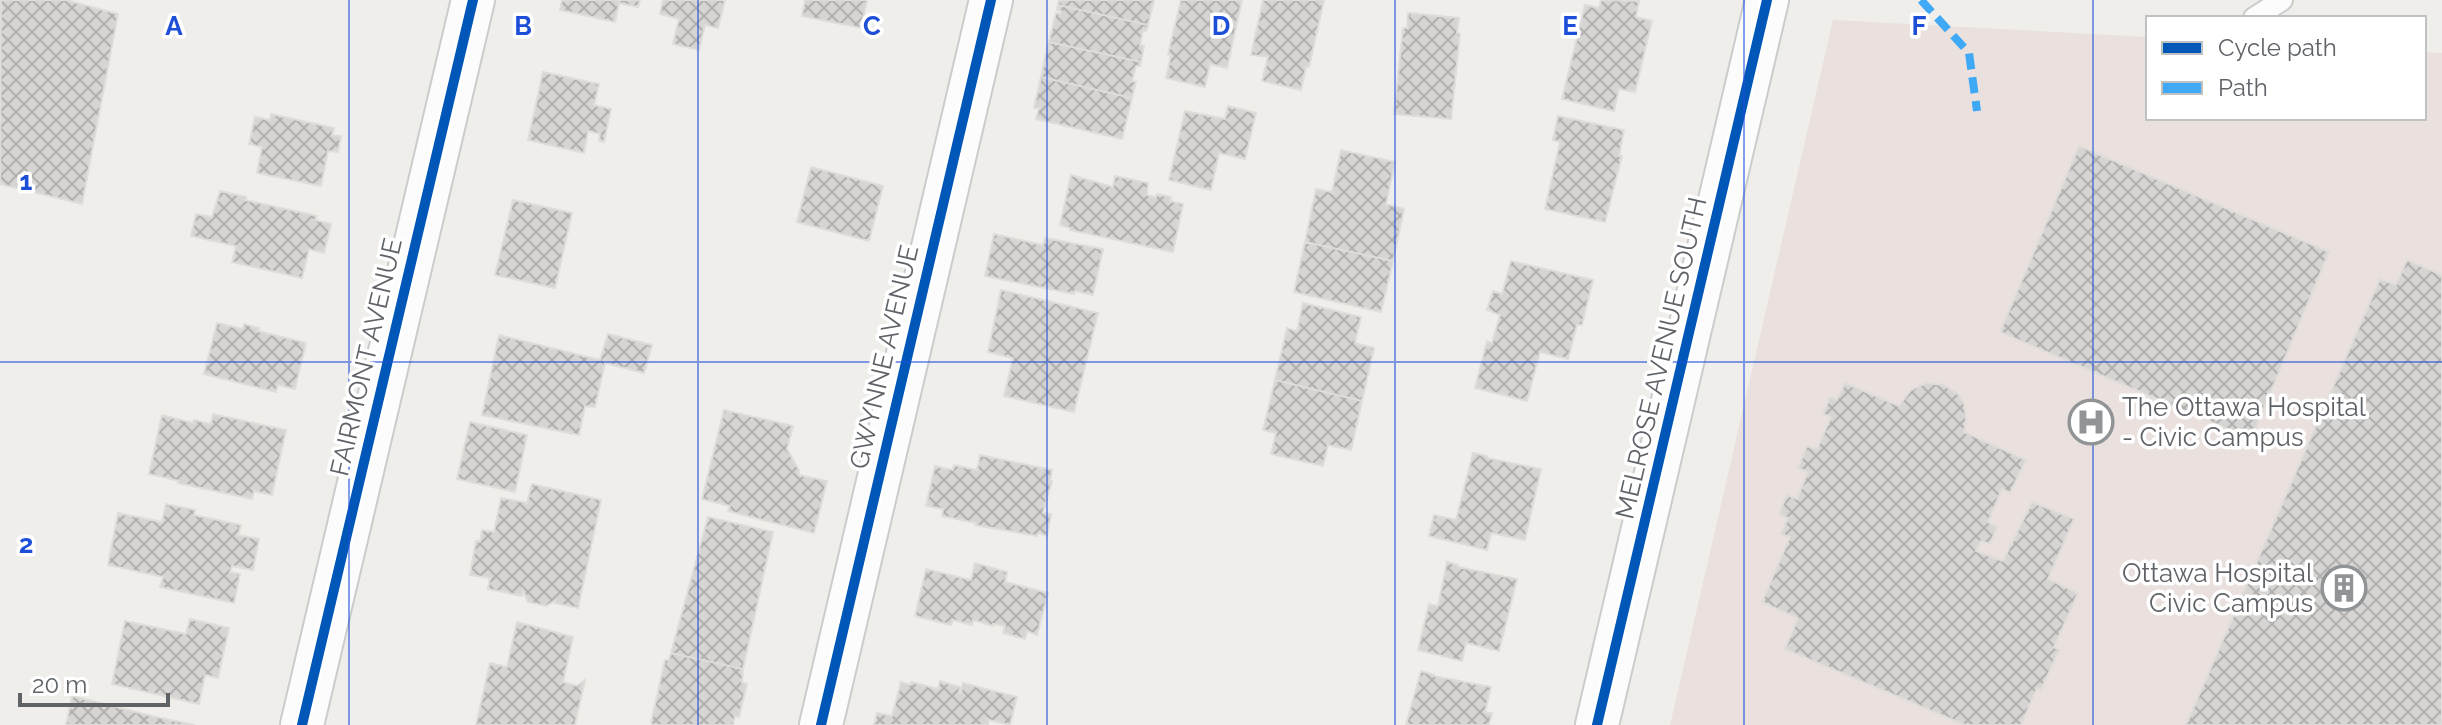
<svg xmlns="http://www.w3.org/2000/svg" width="2442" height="725" font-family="Raleway,sans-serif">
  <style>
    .medical { fill: #eae0de }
    .building { fill: url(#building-cross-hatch); stroke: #deddd9; stroke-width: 2 }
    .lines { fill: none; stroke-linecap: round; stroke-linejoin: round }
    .lane-casing { stroke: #cbcccc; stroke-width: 24 }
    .street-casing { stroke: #cbcccc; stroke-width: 46 }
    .lane { stroke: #fdfcfc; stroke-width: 20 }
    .street { stroke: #fdfcfc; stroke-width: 42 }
    .quiet { stroke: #3fa9f5; stroke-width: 8; stroke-dasharray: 16 8; stroke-linecap: butt }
    .cycleway-casing { stroke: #fff; stroke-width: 15 }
    .cycleway { stroke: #0057b8; stroke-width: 10 }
    .grid { fill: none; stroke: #1d4ed8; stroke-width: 2; stroke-opacity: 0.55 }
    .labels { text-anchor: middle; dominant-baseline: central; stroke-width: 7; stroke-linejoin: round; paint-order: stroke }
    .street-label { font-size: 26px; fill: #5f6368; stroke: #fff }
    .poi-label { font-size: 26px; fill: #5f6368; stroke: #fff; text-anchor: start }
    .grid-label { font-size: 26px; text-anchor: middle; font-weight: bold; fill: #1d4ed8; stroke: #fff; stroke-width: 7; stroke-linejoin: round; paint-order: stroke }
  </style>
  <defs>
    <pattern id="building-cross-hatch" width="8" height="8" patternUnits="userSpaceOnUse" patternTransform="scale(2)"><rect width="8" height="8" fill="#d6d5d3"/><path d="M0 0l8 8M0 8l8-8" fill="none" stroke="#b1b0af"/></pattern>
  </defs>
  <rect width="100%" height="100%" fill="#efeeea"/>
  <path class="medical" d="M1833 20 2148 37V118H2424V52L2442 53V725H1670Z"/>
  <path class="building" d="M1 0H66L118 14 82 204 0 184Z
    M562 0H640L638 7 619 3 615 22 560 10Z
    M663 0H725L718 28 705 25 699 50 673 44 679 19 660 14Z
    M805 0H867L861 28 802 16Z
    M1059 0H1154L1148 25 1058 5Z
    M1181 0H1242L1227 68 1210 64 1205 87 1166 78 1171 55 1168 54Z
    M1263 0H1324L1309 67H1306L1301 90 1262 81 1268 57 1251 55Z
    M1601 0 1639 1 1636 17 1652 21 1635 92 1619 89 1614 111 1562 99 1585 5 1599 8Z
    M1058 5 1148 25 1146 31 1143 30 1140 45 1144 46 1141 62 1049 42 1056 13 1060 14 1061 11 1057 10Z
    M1408 13 1459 18 1457 33 1460 34 1451 119 1394 114 1403 28H1407Z
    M1049 42 1141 62 1140 66H1136L1132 81 1136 82 1132 98 1041 77 1047 48 1052 49V47L1048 46Z
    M543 72 599 84 594 105 611 109 604 142 599 141 600 134 588 131 584 153 528 140Z
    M1041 77 1132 98 1122 139 1036 119 1039 108H1034Z
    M1228 106 1256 113 1245 159 1219 153 1211 190 1169 180 1185 111 1225 119Z
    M271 114 334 128 332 135 341 136 338 152 328 151 321 186 257 173 262 147 249 144 255 117 270 120Z
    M1558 116 1624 130 1619 156H1622L1605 222 1545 209 1560 142 1553 140Z
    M2079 146 2329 252 2251 439 2000 332Z
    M1341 150 1395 162 1386 204 1404 209 1393 261 1305 242 1316 189 1332 192Z
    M811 167 883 186 869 241 797 222Z
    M1071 175 1113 187 1115 176 1148 183 1147 195 1156 197 1157 194 1171 197 1170 201 1183 204 1173 252 1070 230V228L1060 225Z
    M220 191 246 197 245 200 317 216 315 220 331 224 324 253 309 249 302 278 232 262 236 246 191 236 196 214 212 217Z
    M513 200 572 213 555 288 495 275Z
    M994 234 1043 245 1045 238 1103 249 1093 295 1075 291 1074 294 985 276Z
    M1305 242 1393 261 1381 312 1294 292Z
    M2407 260 2442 275V725H2186L2380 279 2396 285Z
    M1511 261 1593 280 1582 325H1577L1568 359 1540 352 1527 401 1475 388 1487 341 1492 343 1500 315 1487 310 1493 291 1502 294Z
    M1001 290 1098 313 1074 412 1004 396 1013 358 988 352Z
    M1303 303 1361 317 1355 343 1374 348 1362 401 1275 380 1287 328 1297 331Z
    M217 323 243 329 244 324 259 328 258 331 306 343 295 389 278 385 276 392 204 374Z
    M608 334 652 345 644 373 605 363 595 407 585 406 579 435 482 415 499 335 600 360Z
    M1275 380 1362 401 1351 450 1328 445 1323 466 1271 454 1276 433 1263 430Z
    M1845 383 1899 406 1911 390 1919 386 1927 383 1944 385 1959 395 1964 403 1966 420 1964 432 2026 460 2010 493 2002 489 1988 522 1997 527 1990 544 1981 541 1976 551 2003 561 2032 502 2074 519 2048 579 2078 593 2054 647 2059 650 2041 690 2037 688 2021 725H1965L1785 649 1798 618 1762 602 1790 537 1781 534 1788 518 1779 514 1787 495 1797 499 1808 472 1798 468 1807 446 1817 449 1831 417 1823 414 1830 397 1837 400Z
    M724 410 793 426 787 449 799 470V475L827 481 814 533 728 511 730 506 702 499Z
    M213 414 286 430 272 495 254 491 252 499 178 483 179 481 149 474 162 415 193 423 194 420 211 424Z
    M470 422 527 435 515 492 457 479Z
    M1473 453 1487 456V458L1541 469 1525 540 1491 533 1487 550 1429 536 1434 515 1456 520Z
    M980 455 1052 470 1050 481H1052L1043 513 1051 514 1047 536 1038 533 1037 536 975 525 976 523 942 516 943 509 926 506 935 466 953 470 954 465 977 470Z
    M532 484 601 500 578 608 555 603 556 600 546 606 528 602 523 590 522 596 488 589 490 578 470 575 476 541 480 542 482 530 494 532 501 498 527 503Z
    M166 504 195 510 194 515 241 525 238 535 259 539 253 570 232 566 230 572 240 574 234 603 160 587 163 577 108 565 118 513 162 522Z
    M708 517 773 532 743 669 671 653Z
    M1447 562 1458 565V567L1517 579 1499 651 1466 643 1462 661 1418 650 1429 604 1438 606Z
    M975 563 1007 572 1005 582 1048 593 1037 635 1027 631 1025 639 1003 633 1005 626 993 624V626L973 620 972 625 953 620 951 625 915 616 926 569 971 580Z
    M190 619 229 628 218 678 205 675 199 704 112 684 125 621 186 634Z
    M517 622 573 637 563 682 577 686 585 680 575 725H476L490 663 507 667Z
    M671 653 743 669 742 683 747 684 739 717 735 716 733 725H653L651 723 665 660H669Z
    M1421 671 1434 675V676L1491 687 1485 712 1492 713 1489 725H1406Z
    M940 681 960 687 959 693H961L963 683 1017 697 1010 725 989 720 988 725H874L877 713 892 716 901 682 910 685 911 682 938 689Z
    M72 696 156 717 195 725H66Z"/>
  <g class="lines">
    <g class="lane-casing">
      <path id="lane" d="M2254 18 2282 0"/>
    </g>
    <g class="street-casing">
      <path id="street" d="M302 725 473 0
        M821 725 991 0
        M1597 725 1767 0"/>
    </g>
    <use href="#lane" class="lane"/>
    <use href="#street" class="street"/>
    <path class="quiet" d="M1921 0 1969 53 1977 111"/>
    <g class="cycleway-casing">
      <path id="cycleway" d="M302 725 473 0
        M821 725 991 0
        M1597 725 1767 0"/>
    </g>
    <use href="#cycleway" class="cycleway"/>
  </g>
  <path class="grid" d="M349 0V725M698 0V725M1047 0V725M1395 0V725M1744 0V725M2093 0V725M0 362H2442"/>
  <defs>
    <g id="hospital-ring" transform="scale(2.3)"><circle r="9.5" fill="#fff" stroke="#919496" stroke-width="1.5"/><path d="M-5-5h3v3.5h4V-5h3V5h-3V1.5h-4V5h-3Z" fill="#919496"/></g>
    <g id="building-ring" transform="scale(2.3)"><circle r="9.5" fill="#fff" stroke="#919496" stroke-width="1.5"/><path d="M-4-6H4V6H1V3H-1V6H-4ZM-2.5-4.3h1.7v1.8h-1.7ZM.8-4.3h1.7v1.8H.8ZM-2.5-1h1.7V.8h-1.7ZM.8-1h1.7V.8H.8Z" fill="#919496"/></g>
  </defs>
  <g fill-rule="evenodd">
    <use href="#hospital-ring" x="2091" y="422"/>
    <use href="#building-ring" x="2344" y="588"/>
  </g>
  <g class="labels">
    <g class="street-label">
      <text transform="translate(366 357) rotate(-77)">FAIRMONT AVENUE</text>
      <text transform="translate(884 357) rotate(-77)">GWYNNE AVENUE</text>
      <text transform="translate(1661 358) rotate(-77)">MELROSE AVENUE SOUTH</text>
    </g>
    <g class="poi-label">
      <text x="2122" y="407">The Ottawa Hospital<tspan x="2122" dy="30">- Civic Campus</tspan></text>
      <text x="2313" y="573" text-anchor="end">Ottawa Hospital<tspan x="2313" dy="30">Civic Campus</tspan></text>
    </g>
  </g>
  <g class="grid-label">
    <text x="174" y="35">A</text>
    <text x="523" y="35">B</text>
    <text x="872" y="35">C</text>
    <text x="1221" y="35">D</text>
    <text x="1570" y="35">E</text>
    <text x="1919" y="35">F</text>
    <text x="26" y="190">1</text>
    <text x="26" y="553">2</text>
  </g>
  <rect x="2146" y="16" width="280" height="104" fill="#ffffff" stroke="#bfc1c3" stroke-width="2"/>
  <rect x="2162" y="42" width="40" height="12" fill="#0057b8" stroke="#bfc1c3" stroke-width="2"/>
  <text x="2218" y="56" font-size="24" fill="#5f6368">Cycle path</text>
  <rect x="2162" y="82" width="40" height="12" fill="#3fa9f5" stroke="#bfc1c3" stroke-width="2"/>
  <text x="2218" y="96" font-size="24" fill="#5f6368">Path</text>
  <path d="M20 693v12h148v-12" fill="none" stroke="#5f6368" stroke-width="4"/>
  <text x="32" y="693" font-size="24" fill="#5f6368" stroke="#ffffff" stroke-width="6" paint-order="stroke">20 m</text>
</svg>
